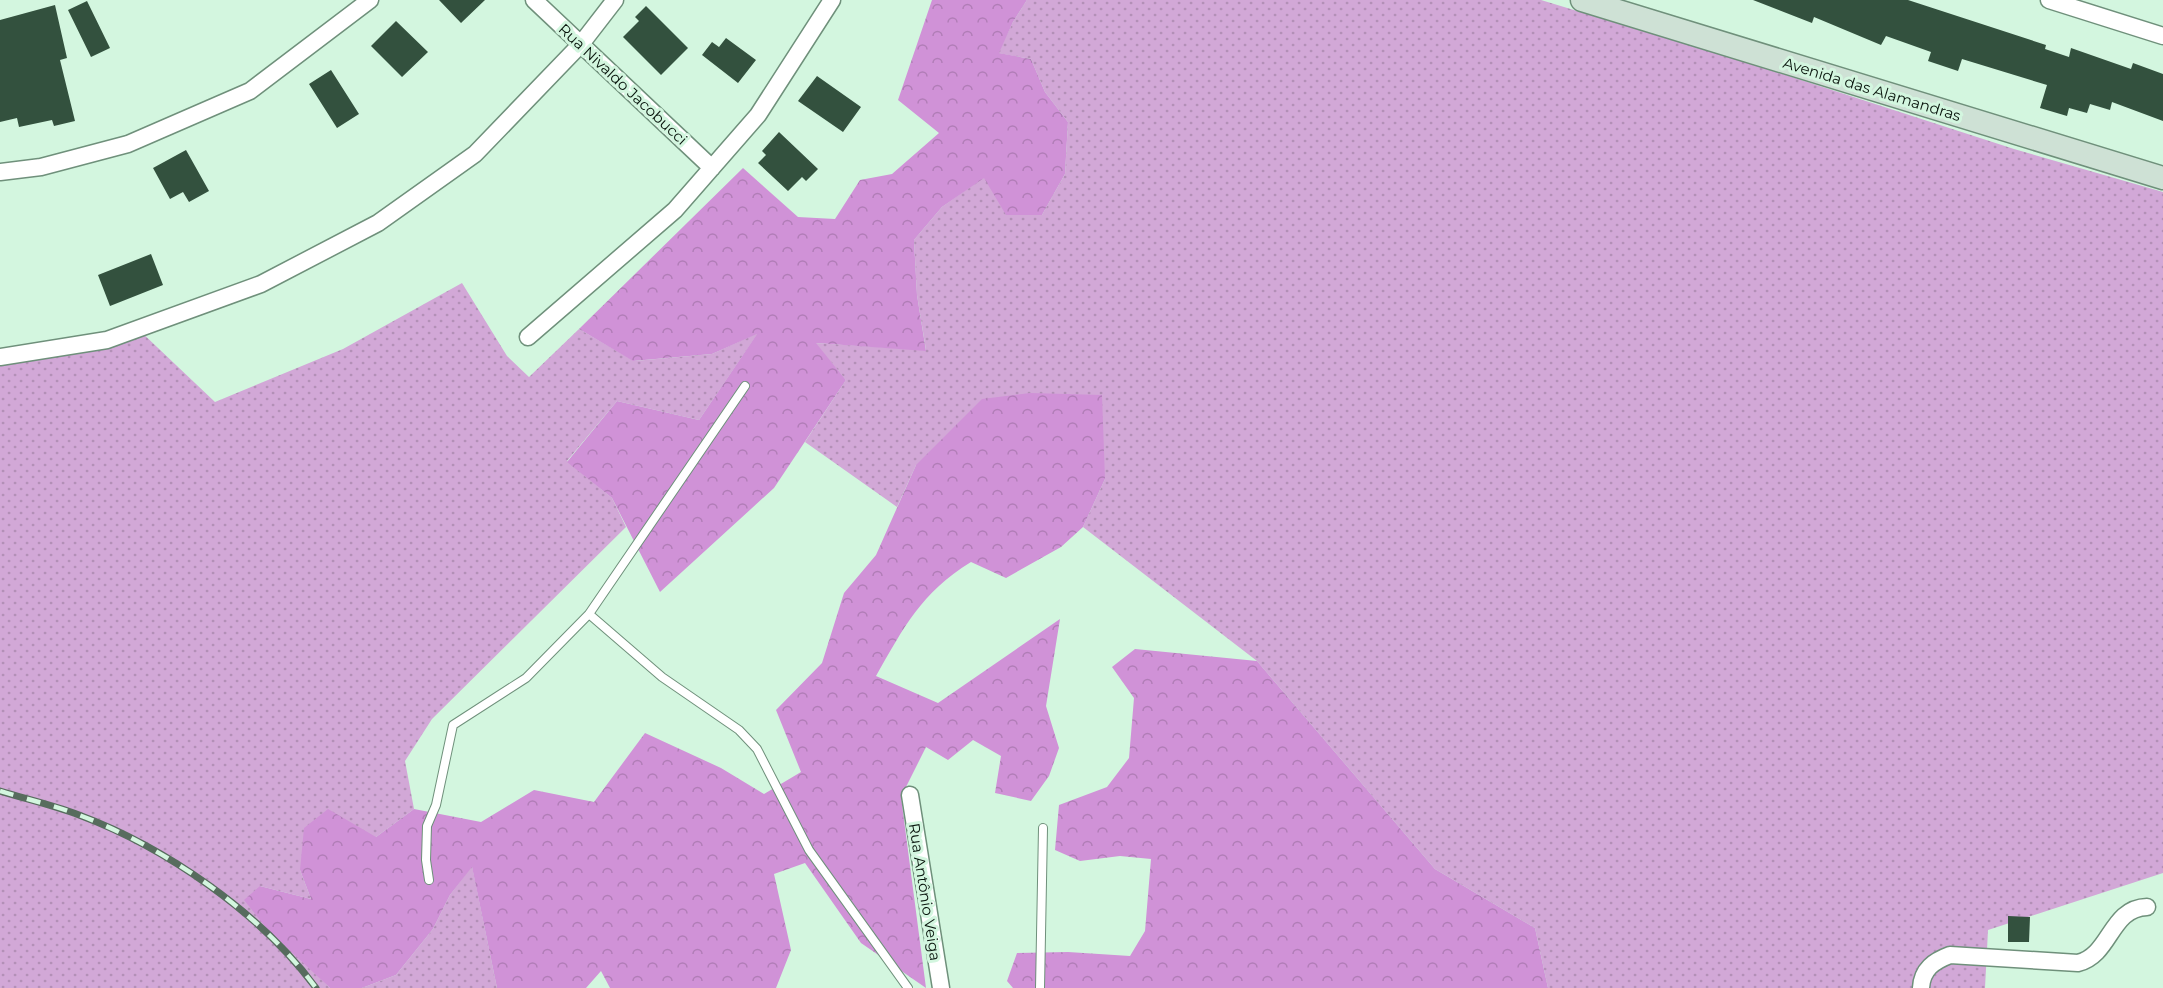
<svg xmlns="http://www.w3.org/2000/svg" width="2163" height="988" font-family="Montserrat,sans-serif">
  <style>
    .grass { fill: url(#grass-dots) }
    .forest { fill: url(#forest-crowns) }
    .building { fill: #33513e }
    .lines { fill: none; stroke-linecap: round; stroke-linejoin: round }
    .lane-casing { stroke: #6f907b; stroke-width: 10 }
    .street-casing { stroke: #6f907b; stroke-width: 19 }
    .secondary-casing { stroke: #6f907b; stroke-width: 25 }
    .lane { stroke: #fff; stroke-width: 8 }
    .street { stroke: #fff; stroke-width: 16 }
    .secondary { stroke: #cee1d5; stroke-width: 22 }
    .rail-casing { stroke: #576c5e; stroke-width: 7 }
    .rail { stroke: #d3f6df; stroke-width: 4.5; stroke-dasharray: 14; stroke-linecap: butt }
    .labels { text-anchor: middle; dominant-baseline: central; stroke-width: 6; stroke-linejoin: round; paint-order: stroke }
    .street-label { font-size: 15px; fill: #06120a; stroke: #d3f6df }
  </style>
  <defs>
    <pattern id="grass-dots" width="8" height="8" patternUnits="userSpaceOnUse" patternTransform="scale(1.5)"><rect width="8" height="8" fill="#d2a8d7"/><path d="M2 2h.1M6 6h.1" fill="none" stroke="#b390b7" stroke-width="1.8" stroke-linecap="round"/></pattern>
    <pattern id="forest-crowns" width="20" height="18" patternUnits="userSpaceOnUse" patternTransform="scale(1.5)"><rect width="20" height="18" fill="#d092d7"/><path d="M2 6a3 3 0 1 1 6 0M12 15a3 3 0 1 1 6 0" fill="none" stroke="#b17db7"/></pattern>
  </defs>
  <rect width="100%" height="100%" fill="#d3f6df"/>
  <path class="grass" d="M1027 0H1541L1758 66 2014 149 2163 192V873L1988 930 1985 988H1548L1535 928 1435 869 1257 661 1083 527 1105 479 916 465 897 507 805 442 846 380 815 343 926 350 917 295 914 240 942 207 984 177 1042 215 1065 174 1068 122 1045 92 1031 59 998 53 1013 22Z
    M462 283 507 356 529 377 579 329 634 361 712 354 758 333 699 420 617 401 567 461 612 498 626 527 432 719 405 761 414 809 376 837 300 870 311 899 260 886 308 966 330 988H0V356L138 329 215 402 343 349Z
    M472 866 497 988H362L396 975 433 929 450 895Z"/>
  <path class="forest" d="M932 0H1027L1013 22 999 53 1031 59 1045 92 1068 122 1065 174 1042 215H1006L984 178 942 207 914 240 917 295 926 351 816 343 846 380 774 488 660 592 612 498 567 462 617 401 699 420 757 334 712 354 633 361 579 329 743 168 798 217 835 219 860 180 892 174 939 133 898 100Z
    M1030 393 1102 395 1105 479 1083 527 1061 547 1006 578 971 562C921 593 904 627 876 676L938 703 1060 619 1046 706 1059 748 1049 776 1031 801 995 793 1001 756 973 740 948 760 926 747 901 797 926 988 861 943 805 863 774 874 791 950 776 988H610L601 971 586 988H497L472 867 450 895 433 929 396 975 362 988H330L268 930 244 900 260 886 311 899 300 870 304 828 328 809 376 837 414 809 481 822 534 790 594 802 645 733 721 768 764 794 801 772 776 710 822 663 844 593 876 555 916 465 982 399Z
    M1135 649 1257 661 1435 869 1535 928 1548 988H1013L1007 981 1017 953 1068 952 1130 956 1145 931 1151 859 1120 856 1080 861 1055 850 1059 805 1107 787 1129 758 1134 698 1112 667Z"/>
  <path class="building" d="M439 0H485L461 23Z
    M1753 0H1908L2046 45 2045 49 2069 57 2071 48 2131 69 2133 63 2163 74V121L2112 102 2110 110 2090 104 2087 113 2069 108 2067 116 2040 108 2047 85 1962 59 1958 71 1928 61 1931 52 1886 36 1881 45 1814 17 1812 23Z
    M87 1 110 48 91 57 68 10Z
    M55 5 67 58 60 60 75 121 54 126 52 120 19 127 17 118 0 122V20Z
    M646 6 688 48 661 75 623 37 639 21 635 17Z
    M396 21 428 52 402 77 371 46Z
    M726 38 756 60 738 83 702 55 712 42 719 47Z
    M331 70 359 114 337 128 309 84Z
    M817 76 861 107 843 132 798 101Z
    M779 132 818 169 806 181 802 177 788 191 758 163 766 155 762 151Z
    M186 150 209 191 189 202 183 192 170 199 153 168Z
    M151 254 163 285 110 306 98 275Z
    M2008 916 2030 917 2029 942H2008Z"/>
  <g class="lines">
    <g class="lane-casing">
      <path id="lane" d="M589 614 662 677 739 730 757 749 809 850 908 988
        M429 880 426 860 427 826 436 805 453 725 526 678 589 614 745 386
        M1040 988 1043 828"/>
    </g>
    <g class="street-casing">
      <path id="street" d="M534 0 712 168
        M2049 0 2163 36
        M0 172 41 167 128 144 250 91 370 0
        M528 337 675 210 758 115 832 0
        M0 357 107 340 261 284 378 223 475 154 581 44 615 0
        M910 795 941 988
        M1921 988C1922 969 1934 961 1950 955L2078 963C2111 955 2110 908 2147 907"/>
    </g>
    <g class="secondary-casing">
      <path id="secondary" d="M1582 0 2163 178"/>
    </g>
    <use href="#lane" class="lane"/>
    <use href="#street" class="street"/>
    <use href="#secondary" class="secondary"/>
    <g class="rail-casing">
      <path id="rail" d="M0 791C26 799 53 805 79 815 165 847 261 913 316 988"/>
    </g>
    <use href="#rail" class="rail"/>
  </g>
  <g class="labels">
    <g class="street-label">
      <text transform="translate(623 84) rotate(43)">Rua Nivaldo Jacobucci</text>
      <text transform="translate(1872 89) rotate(17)">Avenida das Alamandras</text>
      <text transform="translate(925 892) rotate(81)">Rua Antônio Veiga</text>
    </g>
  </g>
</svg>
